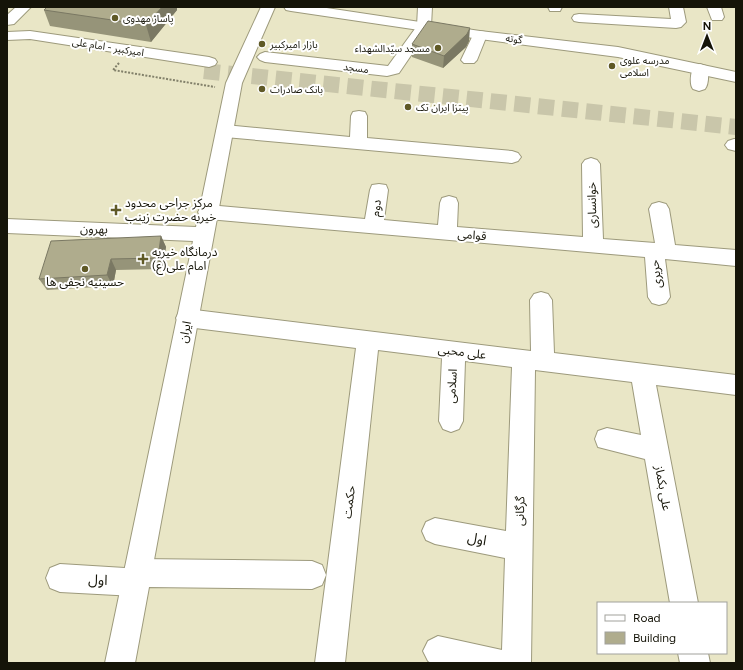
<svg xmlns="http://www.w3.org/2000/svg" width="743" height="670" font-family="Figtree,'Noto Sans Arabic',sans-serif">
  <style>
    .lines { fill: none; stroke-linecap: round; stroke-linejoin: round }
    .primary-tunnel { stroke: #c9c6aa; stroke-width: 16; stroke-dasharray: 16 8; stroke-linecap: butt }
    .street-casing { stroke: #9d9a7c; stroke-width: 2 }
    .secondary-casing { stroke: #9d9a7c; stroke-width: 2 }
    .primary-casing { stroke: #9d9a7c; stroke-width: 2 }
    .path { stroke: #82806a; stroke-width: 2; stroke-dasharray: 2 1.5; stroke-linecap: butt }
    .street { fill: #fff; fill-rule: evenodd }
    .secondary { fill: #fff; fill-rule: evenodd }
    .primary { fill: #fff; fill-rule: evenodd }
    .wall { fill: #969479 }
    .shaded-wall { fill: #7a7863 }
    .building { fill: #afac8d; stroke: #7a7863 }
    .poi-dot { fill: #5f5926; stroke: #fff; stroke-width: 1.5 }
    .labels { text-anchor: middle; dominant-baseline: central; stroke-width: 4; stroke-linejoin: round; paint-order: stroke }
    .far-poi-label { font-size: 10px; fill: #151408; stroke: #fff; text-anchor: start }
    .far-street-label { font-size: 10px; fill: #151408; stroke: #fff }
    .poi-label { font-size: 12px; fill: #151408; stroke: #fff; text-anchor: start }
    .street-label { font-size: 12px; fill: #151408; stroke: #fff }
    .near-street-label { font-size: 14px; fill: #151408; stroke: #fff }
  </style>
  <rect width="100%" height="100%" fill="#e9e6c6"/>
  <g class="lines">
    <path class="primary-tunnel" d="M204 71 736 127"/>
    <g class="street-casing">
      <path id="street" d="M16 7H31L14 24 7 25V15Z
        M418 7H432L431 26 399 73 387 76 265 62 260 60 257 57 260 54 265 52 388 66 417 26Z
        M548 7H562L560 11H550Z
        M669 7H683L686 22 681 27 676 28 579 22 574 21 572 18 574 15 579 14 671 19Z
        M707 7H721L724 17 722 20H712Z
        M480 31 485 32 487 35 477 60 474 63H464L461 60 473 35 475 32Z
        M700 64 706 66C709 71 709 84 705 89L699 91 693 89C689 84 691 71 694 66Z
        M359 111 365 112 367 116V138L512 151 518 153 521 157 518 161 512 163 225 137 219 135 216 131 219 127 225 125 350 137 351 116 353 112Z
        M734 139H736V151L728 149 725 145 728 141Z
        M591 158 597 160 600 164 603 239 655 243 649 209 652 204 659 202 666 204 669 209 675 245 736 250V266L665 259 670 297 666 303 659 305 652 303 648 297 645 257 208 219 201 217 198 212 201 207 208 205 365 219 370 190 372 185 379 184 386 185 388 190 384 220 438 225 440 203 442 198 449 196 456 198 458 203 457 227 583 237 582 164 585 160Z
        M541 292 548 294 552 300 554 353 736 375V395L656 385 698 603H670L645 459 598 447 595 439 598 431 607 428 641 435 632 382 535 370 531 663H431L428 661 423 651 428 641 438 636 502 650 505 558 435 544 426 540 422 531 426 522 435 518 506 531 512 367 465 361 463 421 459 429 451 432 443 429 439 421 442 358 378 350 345 663H315L356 348 187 327 179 324 176 318 179 312 187 309 531 351 530 300 534 294Z
        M137 559 312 561 322 565 326 575 322 585 312 589 147 587 145 592 135 596 60 592 50 588 46 578 50 568 60 564 125 568 127 563Z
        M678 653H708L710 663H680Z"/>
    </g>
    <g class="secondary-casing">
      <path id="secondary" d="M261 7H275L242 83 135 663H105L193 241 7 233V219L196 227 226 83Z
        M284 7H320L480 31 618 47 736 72V82L618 57 480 39 291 11 286 10Z"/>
    </g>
    <g class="primary-casing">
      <path id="primary" d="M30 31 209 57 215 59 217 62 215 65 209 67 30 39 7 40V32Z"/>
    </g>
    <path class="path" d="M119 63 113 70 215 87"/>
    <use href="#street" class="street"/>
    <use href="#secondary" class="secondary"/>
    <use href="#primary" class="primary"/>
  </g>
  <path class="wall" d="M44 10H177L151 42 50 26Z
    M469 41 466 47 443 68 412 57V44Z
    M161 236 166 247 162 269 116 270 113 286 47 290 39 279Z"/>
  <path class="shaded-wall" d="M162 7H177V10L151 42 146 25Z
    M470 28 469 41 466 47 443 68 444 56Z
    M161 236 166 247 162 269 158 258Z
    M111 259 116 270 113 286 107 275Z"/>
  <path class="building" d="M47 7H162L146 25 44 10Z
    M428 21 470 28 467 34 444 56 412 44Z
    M161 236 158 258 111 259 107 275 39 279 51 241Z"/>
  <g class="poi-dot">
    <circle cx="115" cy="18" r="4"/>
    <circle cx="262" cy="44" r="4"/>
    <circle cx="438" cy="48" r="4"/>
    <circle cx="612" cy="66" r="4"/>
    <circle cx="262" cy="89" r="4"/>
    <circle cx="408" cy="107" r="4"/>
    <path d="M114 204h4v4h4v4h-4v4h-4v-4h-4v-4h4z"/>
    <path d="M141 253h4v4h4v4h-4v4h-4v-4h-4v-4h4z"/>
    <circle cx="85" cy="269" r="4"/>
  </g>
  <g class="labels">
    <g class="far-poi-label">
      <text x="123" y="18">پاساژ مهدوی</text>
      <text x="270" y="44">بازار امیرکبیر</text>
      <text x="430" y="48" text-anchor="end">مسجد سیّدالشهداء</text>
      <text x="620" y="60">مدرسه علوی<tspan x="620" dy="12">اسلامی</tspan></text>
      <text x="270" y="89">بانک صادرات</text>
      <text x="416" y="107">پیتزا ایران تک</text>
    </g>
    <g class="far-street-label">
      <text transform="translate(514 39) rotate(7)">گوته</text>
      <text transform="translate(108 47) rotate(9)">امیرکبیر - امام علی</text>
      <text transform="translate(356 68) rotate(7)">مسجد</text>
    </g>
    <g class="poi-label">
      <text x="125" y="203">مرکز جراحی محدود<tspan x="125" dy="14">خیریه حضرت زینب</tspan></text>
      <text x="152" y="252">درمانگاه خیریه<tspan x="152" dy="14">امام علی(ع)</tspan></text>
      <text x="85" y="282" text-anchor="middle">حسینیه نجفی ها</text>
    </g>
    <g class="street-label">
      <text transform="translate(592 205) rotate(-91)">خوانساری</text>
      <text transform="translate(376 208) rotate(-83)">دوم</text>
      <text transform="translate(94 229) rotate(2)">بهرون</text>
      <text transform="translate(472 235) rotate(5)">قوامی</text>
      <text transform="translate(656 274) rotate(-97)">حریری</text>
      <text transform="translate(185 332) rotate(-79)">ایران</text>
      <text transform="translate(462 352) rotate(7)">علی محبی</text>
      <text transform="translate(452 386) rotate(-87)">اسلامی</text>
      <text transform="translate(663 488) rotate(80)">علی بکماز</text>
      <text transform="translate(349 502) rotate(-83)">حکمت</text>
      <text transform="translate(520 511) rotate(-88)">گرگانی</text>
    </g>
    <g class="near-street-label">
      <text transform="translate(477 539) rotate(11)">اول</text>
      <text transform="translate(98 580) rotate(3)">اول</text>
    </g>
  </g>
  <rect width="743" height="670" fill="none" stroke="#151408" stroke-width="16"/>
  <rect x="597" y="602" width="130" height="52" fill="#ffffff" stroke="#a1a19c"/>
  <rect x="605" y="615" width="20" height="6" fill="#ffffff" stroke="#a1a19c"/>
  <text x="633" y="622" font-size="12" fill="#151408">Road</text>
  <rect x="605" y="632" width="20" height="12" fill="#afac8d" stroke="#a1a19c"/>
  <text x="633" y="642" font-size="12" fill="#151408">Building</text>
  <g transform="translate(707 36)" stroke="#ffffff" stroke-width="3" paint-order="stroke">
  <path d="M0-3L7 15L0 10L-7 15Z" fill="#151408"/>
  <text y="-6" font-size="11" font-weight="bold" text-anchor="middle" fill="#151408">N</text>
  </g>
</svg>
